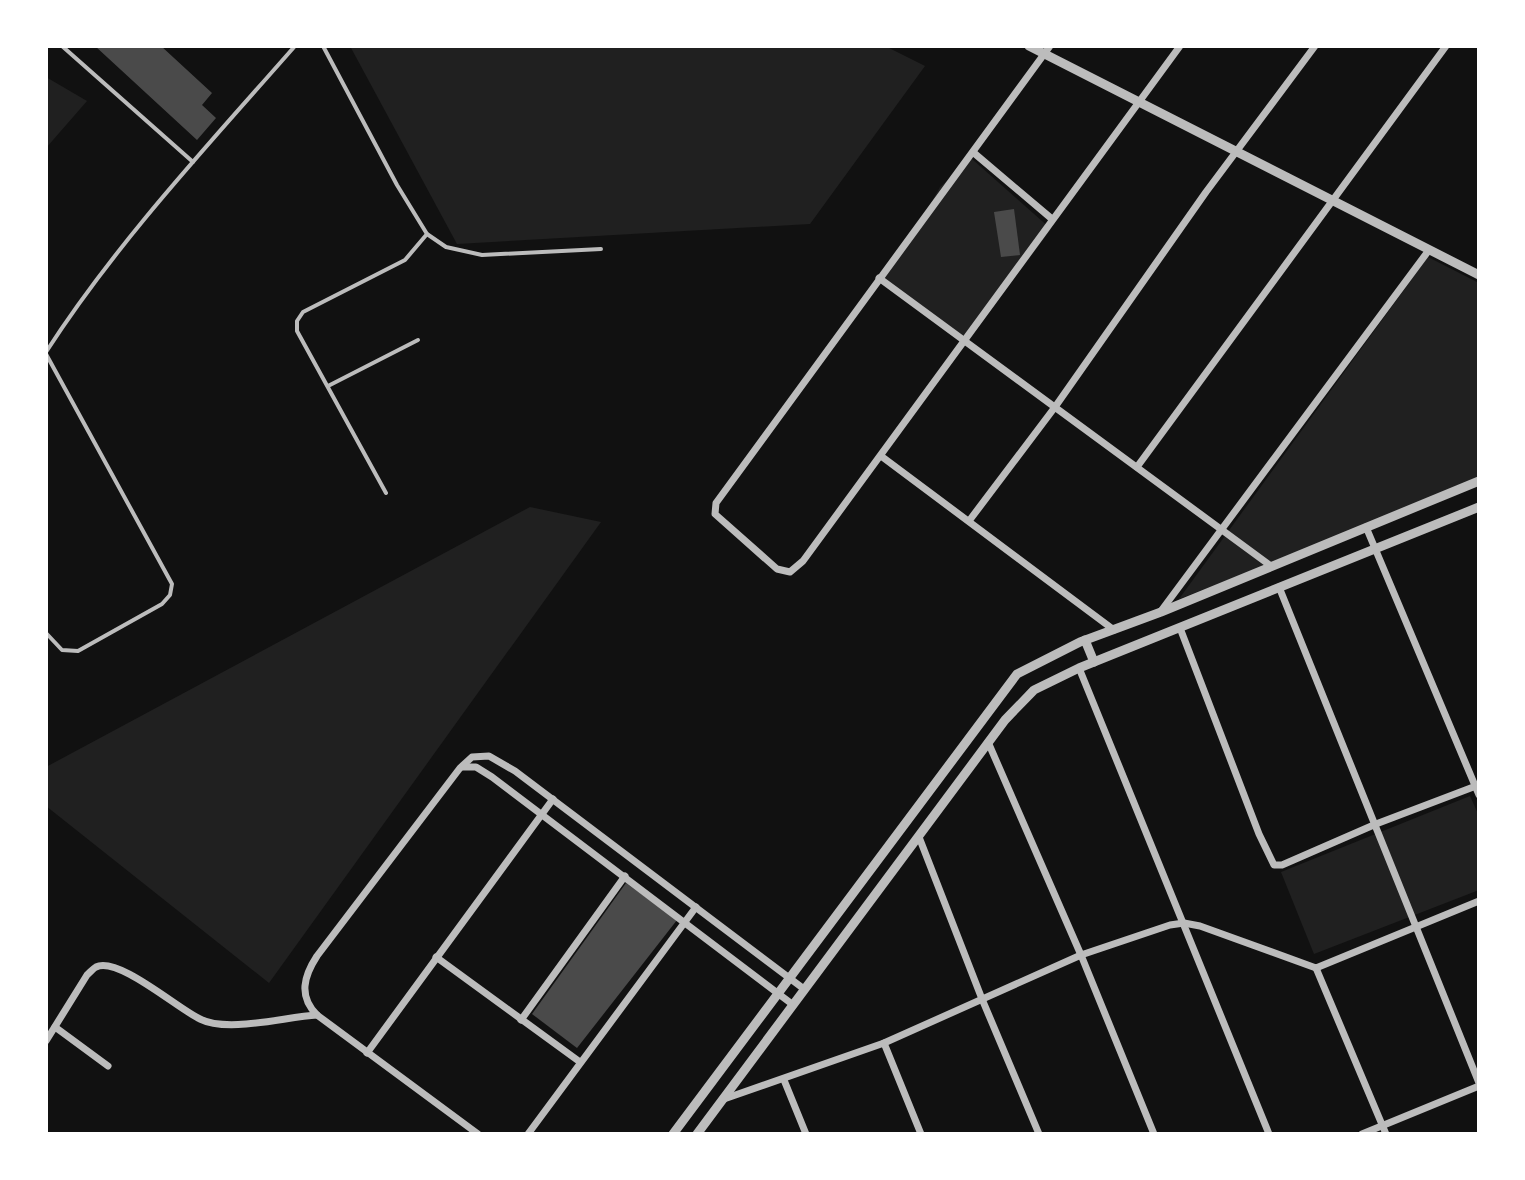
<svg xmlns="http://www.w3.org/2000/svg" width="1525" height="1180" font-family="Inter,sans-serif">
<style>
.green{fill:#202020}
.building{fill:#4a4a4a}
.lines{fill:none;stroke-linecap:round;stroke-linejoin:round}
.service{stroke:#bcbcbc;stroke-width:4}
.minor{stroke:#bcbcbc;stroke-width:7}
.tertiary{stroke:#bcbcbc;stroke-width:9}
</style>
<rect width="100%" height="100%" fill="#111"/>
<g class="green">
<polygon points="350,46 885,46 925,66 810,224 457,244"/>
<polygon points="46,77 87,101 46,148"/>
<polygon points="972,159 1051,229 967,342 879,280 916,230 940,187"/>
<polygon points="1428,257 1479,283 1479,483 1179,599"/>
<polygon points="530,507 601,522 269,983 46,806 46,767"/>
<polygon points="1470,796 1479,816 1479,890 1314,954 1281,872"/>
</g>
<g class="building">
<polygon points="95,46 161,46 212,93 202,105 216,118 197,140"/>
<polygon points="1014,209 1020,255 1001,257 994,212"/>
<polygon points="626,883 677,920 577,1048 532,1014"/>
</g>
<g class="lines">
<g class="service">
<polyline points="62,46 193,162"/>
<polyline points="323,46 397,185 427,234 446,247 482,255 601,249"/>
<path d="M46 352C117 242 209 144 295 46"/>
<polyline points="46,354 172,584 170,595 162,604 78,651 62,650 46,633"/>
<polyline points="328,386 418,340"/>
<polyline points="386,493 297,331 297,321 303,312 405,260 427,234"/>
</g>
<g class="minor">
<polyline points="1050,46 716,503 715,514 777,569 790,572 803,561 1180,46"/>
<polyline points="974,153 1052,219"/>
<polyline points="879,278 1271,566"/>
<polyline points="881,456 1114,630"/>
<polyline points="1137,467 1446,46"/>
<polyline points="969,521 1055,407 1206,192 1315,46"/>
<polyline points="1366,527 1479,795"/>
<polyline points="1279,587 1479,1083"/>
<polyline points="1161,611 1429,250"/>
<polyline points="1180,628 1259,834 1274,865 1282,865 1376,824 1476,786"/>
<polyline points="1079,668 1269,1134"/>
<polyline points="988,742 1081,955 1154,1134"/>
<polyline points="462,767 476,767 492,777 792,1004"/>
<polyline points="919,837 982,999 1039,1134"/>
<polyline points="436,957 580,1062"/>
<polyline points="1316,968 1386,1134"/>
<polyline points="521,1020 625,876"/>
<polyline points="55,1027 108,1066"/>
<path d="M46 1041 87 975C88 974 95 967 96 967 118 956 178 1009 200 1019 228 1033 284 1017 317 1015"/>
<polyline points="884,1043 921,1134"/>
<polyline points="367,1053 553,799"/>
<polyline points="784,1080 806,1134"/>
<polyline points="724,1099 884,1043 1081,955 1170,925 1184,923 1200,926 1316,968 1479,901"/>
<path d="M478 1134 317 1015C298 996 304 976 317 956L460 768 472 757 489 756 515 771 804 989"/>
<polyline points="528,1134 696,907"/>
<polyline points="1362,1134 1479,1086"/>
</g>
<g class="tertiary">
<polyline points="1029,46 1479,275"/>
<polyline points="1085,640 1094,662"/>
<polyline points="673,1134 1017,674 1080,642 1161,612 1479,481"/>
<polyline points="697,1134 1005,720 1034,690 1079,668 1479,507"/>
</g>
</g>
<rect width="1525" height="1180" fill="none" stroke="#ffffff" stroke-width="96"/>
</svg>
